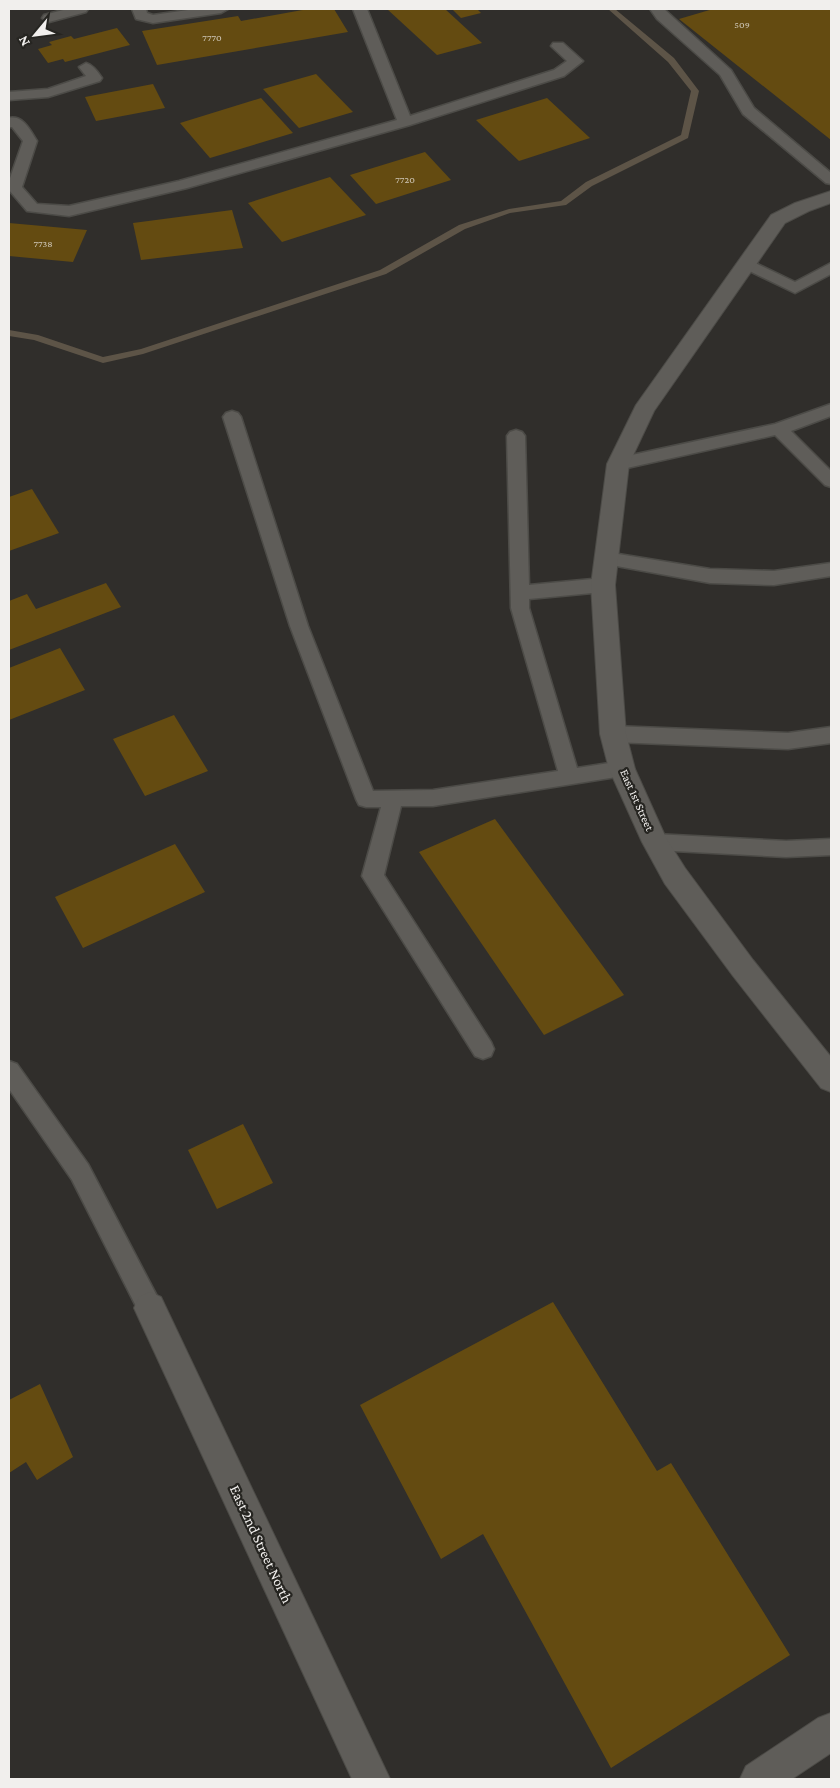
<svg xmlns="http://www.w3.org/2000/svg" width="840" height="1788" font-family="'Crimson Pro',serif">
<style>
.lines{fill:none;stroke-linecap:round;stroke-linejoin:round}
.stream{fill:#5d5447;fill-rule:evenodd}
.building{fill:#644b11}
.lane-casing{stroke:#4c4b47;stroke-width:3}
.street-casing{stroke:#4c4b47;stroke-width:2}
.lane{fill:#5f5d59;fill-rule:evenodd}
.street{fill:#5f5d59;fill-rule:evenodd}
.labels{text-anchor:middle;stroke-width:4.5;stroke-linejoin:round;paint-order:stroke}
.number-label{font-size:10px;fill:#cec6b6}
.street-label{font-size:12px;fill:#f1efed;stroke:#262521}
.near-street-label{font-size:15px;fill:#f1efed;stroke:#262521}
</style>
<rect width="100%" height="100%" fill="#302e2b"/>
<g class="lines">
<polygon class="stream" points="608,9 615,9 674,58 699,91 688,138 592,186 566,205 510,213 465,229 386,274 143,354 103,363 34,340 9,336 9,330 38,335 103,357 141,349 380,270 459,225 509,209 561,201 586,182 681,135 691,91 668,62"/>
</g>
<g class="building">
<polygon points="308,9 334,9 348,32 157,65 142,31 238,16 241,21"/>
<polygon points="387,9 445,9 482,43 437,55"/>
<polygon points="452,9 477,9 481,13 461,18"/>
<polygon points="713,9 831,9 831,140 679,19"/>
<polygon points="117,28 130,45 65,62 63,59 48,63 38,49 52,45 49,42 71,36 74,39"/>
<polygon points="316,74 353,112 299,128 263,89"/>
<polygon points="153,84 165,108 96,121 85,97"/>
<polygon points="261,98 293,133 210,158 180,123"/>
<polygon points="547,98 590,138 519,161 476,120"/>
<polygon points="425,152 451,180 376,204 350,175"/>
<polygon points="330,177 366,215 282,242 248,203"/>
<polygon points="232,210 243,248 141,260 133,223"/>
<polygon points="9,223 87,230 73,262 9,256"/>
<polygon points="32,489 59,533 9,551 9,497"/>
<polygon points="106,583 121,607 9,650 9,601 27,594 36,609"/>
<polygon points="60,648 85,690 9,720 9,668"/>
<polygon points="174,715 208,771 145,796 113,739"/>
<polygon points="495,819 624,995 544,1035 419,852"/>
<polygon points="175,844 205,892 83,948 55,897"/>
<polygon points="243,1124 273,1183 217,1209 188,1150"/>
<polygon points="553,1302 657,1471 671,1463 790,1655 611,1768 483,1534 441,1559 360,1405"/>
<polygon points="40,1384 73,1457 37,1480 26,1462 9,1473 9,1400"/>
</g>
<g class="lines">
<g class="lane-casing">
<g id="lane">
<polygon points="67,9 88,9 86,12 49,22 42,18 44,15"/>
<polygon points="132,9 146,9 147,13 153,15 195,9 228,9 221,13 153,23 136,19"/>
<path d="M353 9H367L410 116 554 70 567 61 551 46 553 43H563L583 61 564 76 410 125 187 188 69 216 27 211 9 190V181L23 141 12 127H9V118C23 115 30 130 37 141L22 187 37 204 69 206 179 181 397 120Z"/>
<polygon points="650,9 664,9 731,70 754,108 831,173 831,184 826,183 743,114 720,75 657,19"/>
<path d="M86 63C93 65 98 72 102 78L100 81 48 97 9 100V92L48 89 86 76 79 67Z"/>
<polygon points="747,259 795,282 831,263 831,274 795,293 741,267 739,264 741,261"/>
<polygon points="831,404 831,416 791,431 831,471 831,487 825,485 775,435 618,470 612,468 609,464 612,460 618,458 775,424"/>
<polygon points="232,411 238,413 241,417 308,626 373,791 433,790 558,771 511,608 507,436 510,432 516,430 522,432 525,436 529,585 603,578 610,580 612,585 610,590 603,592 529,599 529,608 577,768 622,761 629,763 632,769 629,775 433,806 401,806 384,875 491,1042 494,1049 491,1056 483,1059 475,1056 362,876 381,807 366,807 359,805 356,799 290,626 223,417 226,413"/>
<polygon points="606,552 710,569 774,571 831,563 831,576 774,585 710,583 600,563 597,558 600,553"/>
<polygon points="613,726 788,733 831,727 831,743 788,749 613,742 606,739 603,734 606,729"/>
<polygon points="655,834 786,841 831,839 831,855 786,857 655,850 648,848 645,842 648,836"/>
<polygon points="9,1061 17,1064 88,1164 159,1300 162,1308 159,1316 150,1320 141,1316 72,1180 9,1089"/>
</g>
</g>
<g class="street-casing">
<g id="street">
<polygon points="831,191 831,203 809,211 785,223 654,411 629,464 615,585 626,734 635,769 666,838 685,868 753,960 831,1057 831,1092 821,1088 733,976 665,884 642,842 609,769 600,734 591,585 607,464 636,405 771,215 795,203"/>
<polygon points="150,1292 161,1297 390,1779 352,1779 134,1308 139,1297"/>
<polygon points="831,1713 831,1753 792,1779 740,1779 746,1766 818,1718"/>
</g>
</g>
<use href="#lane" class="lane"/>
<use href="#street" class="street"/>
</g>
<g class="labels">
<g class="number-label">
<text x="742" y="28">509</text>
<text x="212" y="41">7770</text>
<text x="405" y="183">7720</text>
<text x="43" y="247">7738</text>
</g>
<g class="street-label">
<text transform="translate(637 800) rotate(66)" y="4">East 1st Street</text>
</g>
<g class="near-street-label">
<text transform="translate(261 1544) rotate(65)" y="5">East 2nd Street North</text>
</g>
</g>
<rect width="840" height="1788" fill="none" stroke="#f1efed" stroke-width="20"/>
<g transform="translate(35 35) rotate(241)" stroke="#262521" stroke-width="4" paint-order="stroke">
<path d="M0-4L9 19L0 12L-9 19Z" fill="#f1efed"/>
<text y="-8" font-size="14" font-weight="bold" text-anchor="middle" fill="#f1efed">N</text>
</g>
</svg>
